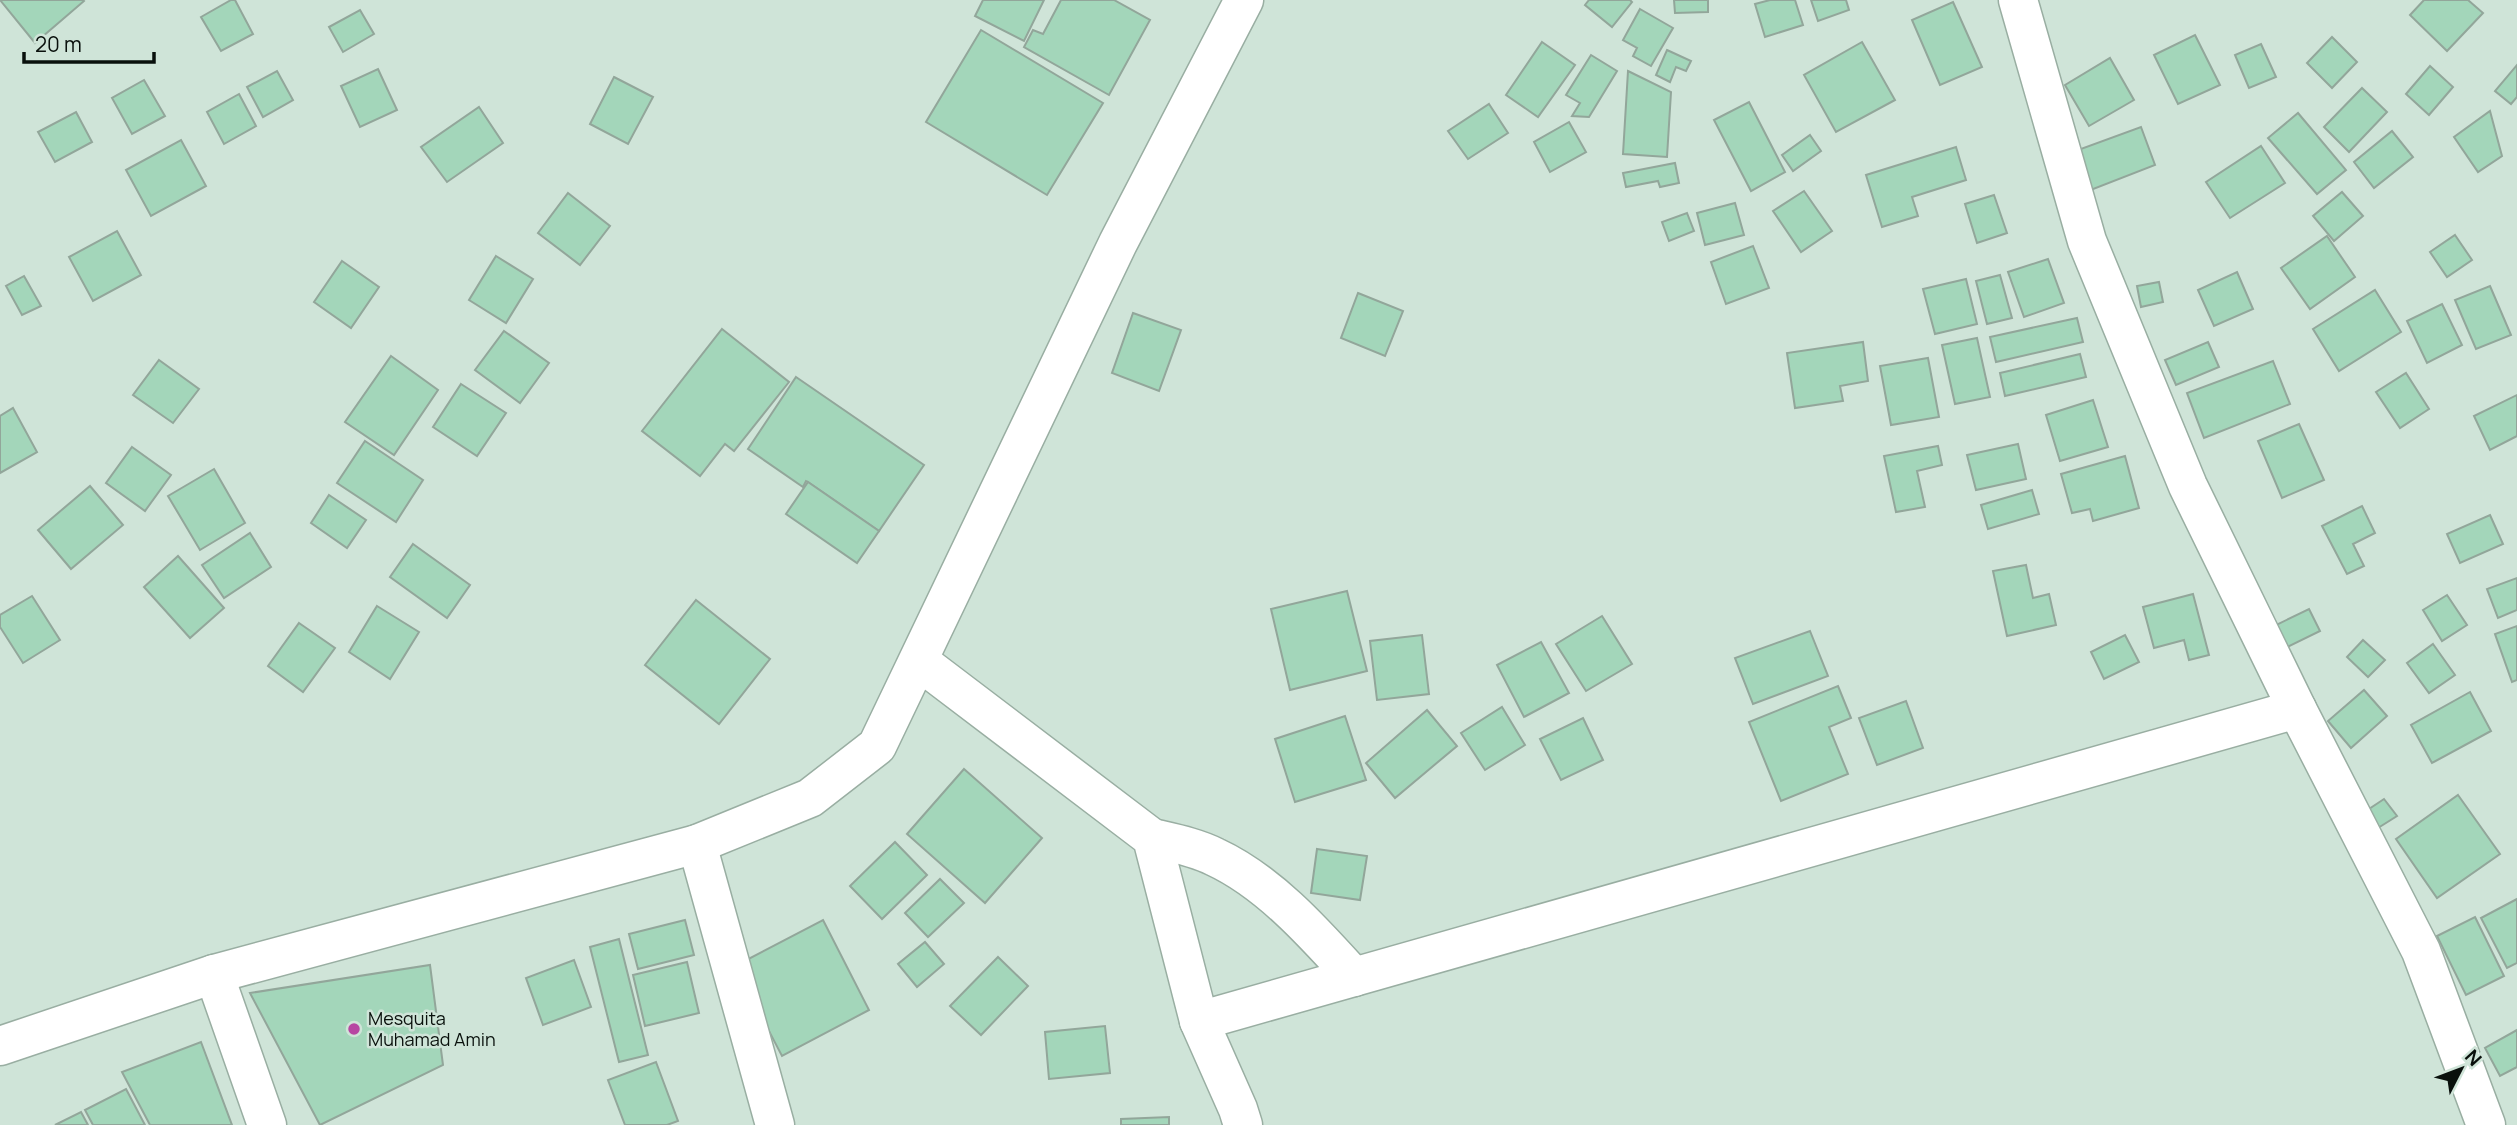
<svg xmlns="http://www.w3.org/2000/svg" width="2517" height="1125" font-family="Manrope,sans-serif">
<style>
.building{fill:#a3d6ba;stroke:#92a69a;stroke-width:2}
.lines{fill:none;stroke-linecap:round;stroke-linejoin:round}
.minor-casing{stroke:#99aea2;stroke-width:41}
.minor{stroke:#fff;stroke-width:38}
.poi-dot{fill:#b746a2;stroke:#cfe4d8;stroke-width:2.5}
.labels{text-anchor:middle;stroke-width:5;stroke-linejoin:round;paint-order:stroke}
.poi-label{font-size:18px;fill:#09100c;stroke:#cfe4d8;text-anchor:start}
</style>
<rect width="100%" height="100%" fill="#cfe4d8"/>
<g class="building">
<polygon points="0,0 83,0 84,1 35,43"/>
<polygon points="231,0 235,0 253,34 221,51 201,17"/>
<polygon points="983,0 1044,0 1024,41 975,16"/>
<polygon points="1061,0 1114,0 1150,20 1109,95 1024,47 1033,30 1043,34"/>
<polygon points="1589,0 1630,0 1632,2 1612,27 1585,5"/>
<polygon points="1674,0 1708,0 1708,12 1675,13"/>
<polygon points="1770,0 1795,0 1803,25 1765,37 1755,4"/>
<polygon points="1811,0 1846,0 1849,10 1818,21"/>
<polygon points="2424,0 2468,0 2483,13 2447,51 2410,15"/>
<polygon points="1953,2 1982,67 1940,85 1912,20"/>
<polygon points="1640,9 1673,28 1651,66 1633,56 1637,48 1623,40"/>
<polygon points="360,10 374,34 343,52 329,27"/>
<polygon points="981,30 1103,103 1047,195 926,122"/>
<polygon points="2195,35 2220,85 2178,104 2154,55"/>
<polygon points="2332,37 2357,62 2332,88 2307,63"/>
<polygon points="1542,42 1575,65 1538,117 1506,95"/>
<polygon points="1862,42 1895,100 1836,132 1804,75"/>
<polygon points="2261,44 2276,77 2249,88 2235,55"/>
<polygon points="1667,50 1691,61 1686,71 1676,67 1670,82 1656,75"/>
<polygon points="1591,55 1617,71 1589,117 1572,116 1580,103 1566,95"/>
<polygon points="2110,58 2134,100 2089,126 2065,85"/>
<polygon points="2517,65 2517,97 2511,104 2495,91"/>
<polygon points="2430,66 2453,87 2429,115 2406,94"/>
<polygon points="378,69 397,110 360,127 341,86"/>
<polygon points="277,71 293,100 263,117 247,87"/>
<polygon points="1628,71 1671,92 1667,157 1623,154"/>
<polygon points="614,77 653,97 628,144 590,124"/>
<polygon points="144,80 165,116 132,134 112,98"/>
<polygon points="2362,88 2387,112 2349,152 2324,127"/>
<polygon points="239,94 256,126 224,144 207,112"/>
<polygon points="1749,102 1785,172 1751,191 1714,120"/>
<polygon points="1489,104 1508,133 1468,159 1448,131"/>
<polygon points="479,107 503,143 447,182 421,147"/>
<polygon points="2490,111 2502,156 2478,172 2454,137"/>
<polygon points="76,112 92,142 55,162 38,132"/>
<polygon points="2298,113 2346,170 2317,194 2268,138"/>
<polygon points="1569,122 1586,152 1550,172 1534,142"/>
<polygon points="2141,127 2155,165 2083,193 2067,154"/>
<polygon points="2392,131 2413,157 2374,188 2354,162"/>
<polygon points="1810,135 1821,151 1793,171 1782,155"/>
<polygon points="181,140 206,186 151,216 126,170"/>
<polygon points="2261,146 2285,183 2230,218 2206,182"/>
<polygon points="1956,147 1966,180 1912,197 1918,216 1882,227 1866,175"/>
<polygon points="1675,163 1679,183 1660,187 1658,181 1626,187 1623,173"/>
<polygon points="1804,191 1832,231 1801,252 1773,211"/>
<polygon points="2342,192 2363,216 2334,241 2313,216"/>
<polygon points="568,193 610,226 580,265 538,233"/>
<polygon points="1994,195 2007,233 1977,243 1965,204"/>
<polygon points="1735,203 1744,235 1705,245 1697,213"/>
<polygon points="1687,213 1694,231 1669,241 1662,222"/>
<polygon points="117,231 141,275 93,301 69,257"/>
<polygon points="2455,235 2472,260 2447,277 2430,252"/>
<polygon points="2327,236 2355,277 2310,309 2281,268"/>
<polygon points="1753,246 1769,288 1726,304 1711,262"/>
<polygon points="496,256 533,279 506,323 469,300"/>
<polygon points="2048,259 2064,303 2024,317 2008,272"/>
<polygon points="342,261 379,287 351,328 314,302"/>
<polygon points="2237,272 2253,309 2214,326 2198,290"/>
<polygon points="2000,275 2012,318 1987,324 1976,281"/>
<polygon points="24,276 41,306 22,315 6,286"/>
<polygon points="1966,279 1977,324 1935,334 1923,289"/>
<polygon points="2159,282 2163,302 2141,307 2137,286"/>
<polygon points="2490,286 2511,335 2476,349 2455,300"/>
<polygon points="2375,290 2401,332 2339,371 2313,329"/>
<polygon points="1358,293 1403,311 1385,356 1341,338"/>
<polygon points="2442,304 2462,345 2427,363 2407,321"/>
<polygon points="1133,313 1181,330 1159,391 1112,373"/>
<polygon points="2077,318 2083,342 1996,362 1990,337"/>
<polygon points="722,329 789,382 734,451 725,444 700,476 642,431"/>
<polygon points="504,331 549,363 520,403 475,370"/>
<polygon points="1977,338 1990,397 1955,404 1942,345"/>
<polygon points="1863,342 1868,381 1840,386 1843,401 1795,408 1787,353"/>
<polygon points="2208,342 2219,367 2176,385 2165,360"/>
<polygon points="2080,354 2086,377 2005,396 2000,373"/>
<polygon points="391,356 438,390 394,455 345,422"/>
<polygon points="1928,358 1939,417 1891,425 1880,366"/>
<polygon points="159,360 199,389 173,423 133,395"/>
<polygon points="2273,361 2290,404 2204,438 2187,393"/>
<polygon points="2406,373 2429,409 2400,428 2376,392"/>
<polygon points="796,377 924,465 879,531 808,482 806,481 803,487 748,449"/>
<polygon points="461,384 506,413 477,456 433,427"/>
<polygon points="2517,395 2517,436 2490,450 2474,416"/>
<polygon points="2093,400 2108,447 2060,461 2046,415"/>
<polygon points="13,408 37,452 0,473 0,416"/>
<polygon points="2299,424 2324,480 2282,498 2258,441"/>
<polygon points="365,441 423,480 396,522 337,483"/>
<polygon points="2018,444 2026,479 1976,490 1967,455"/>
<polygon points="1938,446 1942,465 1917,471 1925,507 1896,512 1884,456"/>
<polygon points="132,447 171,475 145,511 106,483"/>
<polygon points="2125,456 2139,508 2093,521 2090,509 2072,513 2061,474"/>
<polygon points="214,469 245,523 200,550 168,496"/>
<polygon points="808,482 879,531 857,563 786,514"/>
<polygon points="90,486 123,525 71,569 38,530"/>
<polygon points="2032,490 2039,514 1988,529 1981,505"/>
<polygon points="329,495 366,520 347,548 311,523"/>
<polygon points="2362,506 2375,533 2353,544 2364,566 2347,574 2322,526"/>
<polygon points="2490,515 2503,544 2460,563 2447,534"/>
<polygon points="250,533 271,567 224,598 202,565"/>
<polygon points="413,544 470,585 447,618 390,577"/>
<polygon points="178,556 224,608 190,638 144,587"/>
<polygon points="2026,565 2033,598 2049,594 2056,625 2007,636 1993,571"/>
<polygon points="2517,578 2517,610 2498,618 2487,589"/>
<polygon points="1347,591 1367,671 1290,690 1271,609"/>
<polygon points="2193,594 2209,655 2189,660 2184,640 2154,648 2143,607"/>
<polygon points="2447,595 2467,625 2442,641 2423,610"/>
<polygon points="32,596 60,640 23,663 0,627 0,615"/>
<polygon points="696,600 770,659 719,724 645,665"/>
<polygon points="377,606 419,632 390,679 349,652"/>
<polygon points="2309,609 2320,631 2279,651 2268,629"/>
<polygon points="1602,616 1632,664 1586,691 1556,644"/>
<polygon points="299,623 335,648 303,692 268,666"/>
<polygon points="2517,626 2517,680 2512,682 2495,634"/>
<polygon points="1810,631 1828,676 1753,704 1735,658"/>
<polygon points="1422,635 1429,694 1377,700 1370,641"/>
<polygon points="2125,635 2139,662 2104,679 2091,652"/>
<polygon points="2363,640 2385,660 2368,677 2347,657"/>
<polygon points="1541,642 1569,693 1524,717 1497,665"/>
<polygon points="2433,644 2455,675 2429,693 2407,663"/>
<polygon points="1838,686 1851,718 1829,727 1848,774 1781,801 1749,722"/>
<polygon points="2364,690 2387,716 2351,748 2328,721"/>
<polygon points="2470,692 2491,731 2432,763 2411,725"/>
<polygon points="1906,701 1923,748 1877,765 1859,718"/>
<polygon points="1502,707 1525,745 1485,770 1461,733"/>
<polygon points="1427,710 1457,746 1395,798 1366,763"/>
<polygon points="1345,716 1366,780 1295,802 1275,739"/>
<polygon points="1583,718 1603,760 1561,780 1540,739"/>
<polygon points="964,769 1042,838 985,903 907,834"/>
<polygon points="2458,795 2500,854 2437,898 2396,839"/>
<polygon points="2384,799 2397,816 2378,828 2366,811"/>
<polygon points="895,842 927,875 882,919 850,886"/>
<polygon points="1317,849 1367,856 1360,900 1311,893"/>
<polygon points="940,879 964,903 928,937 905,913"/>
<polygon points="2517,899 2517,963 2507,968 2481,918"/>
<polygon points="2475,917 2504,976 2466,995 2437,936"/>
<polygon points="685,920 694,955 638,969 629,934"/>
<polygon points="823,920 869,1010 782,1056 735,966"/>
<polygon points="619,939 648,1055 619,1062 590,947"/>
<polygon points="925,942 944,964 917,987 898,964"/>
<polygon points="998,957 1028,986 981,1035 950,1006"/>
<polygon points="574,960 591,1007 543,1025 526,978"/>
<polygon points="687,962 699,1013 645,1026 633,975"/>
<polygon points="430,965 443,1065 320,1125 250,993"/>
<polygon points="1105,1026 1110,1073 1049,1079 1045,1032"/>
<polygon points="2517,1030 2517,1067 2500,1076 2485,1048"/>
<polygon points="201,1042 232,1125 150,1125 122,1072"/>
<polygon points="656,1062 678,1121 667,1125 625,1125 608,1080"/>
<polygon points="126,1089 145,1125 93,1125 85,1110"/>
<polygon points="81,1112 88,1125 55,1125"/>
<polygon points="1169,1117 1169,1125 1121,1125 1121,1119"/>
</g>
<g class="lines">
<g class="minor-casing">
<g id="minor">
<polyline points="2018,0 2087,241 2188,486 2297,709 2421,951 2486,1125"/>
<polyline points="919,661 1152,838 1199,1021 1238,1109 1243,1125"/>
<path d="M1152 838C1173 843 1195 847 1215 857 1269 882 1315 934 1354 977"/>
<polyline points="697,844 775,1125"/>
<polyline points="214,974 267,1125"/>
<polyline points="1199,1021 2297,709"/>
<polyline points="0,1046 214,974 697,844 810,798 877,746 1118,243 1244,0"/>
</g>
</g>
<use href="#minor" class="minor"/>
</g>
<circle class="poi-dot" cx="354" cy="1029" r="7"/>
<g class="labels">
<g class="poi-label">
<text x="368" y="1025">Mesquita<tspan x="368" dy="21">Muhamad Amin</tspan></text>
</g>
</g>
<g transform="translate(2461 1069) rotate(48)" stroke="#cfe4d8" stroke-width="5" paint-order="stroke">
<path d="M0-5L12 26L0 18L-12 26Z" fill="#09100c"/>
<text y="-10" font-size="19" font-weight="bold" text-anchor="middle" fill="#09100c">N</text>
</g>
<path d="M24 52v10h130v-10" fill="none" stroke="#09100c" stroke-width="3.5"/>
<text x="35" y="52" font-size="21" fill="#09100c" stroke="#cfe4d8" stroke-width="5" paint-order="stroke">20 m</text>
</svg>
